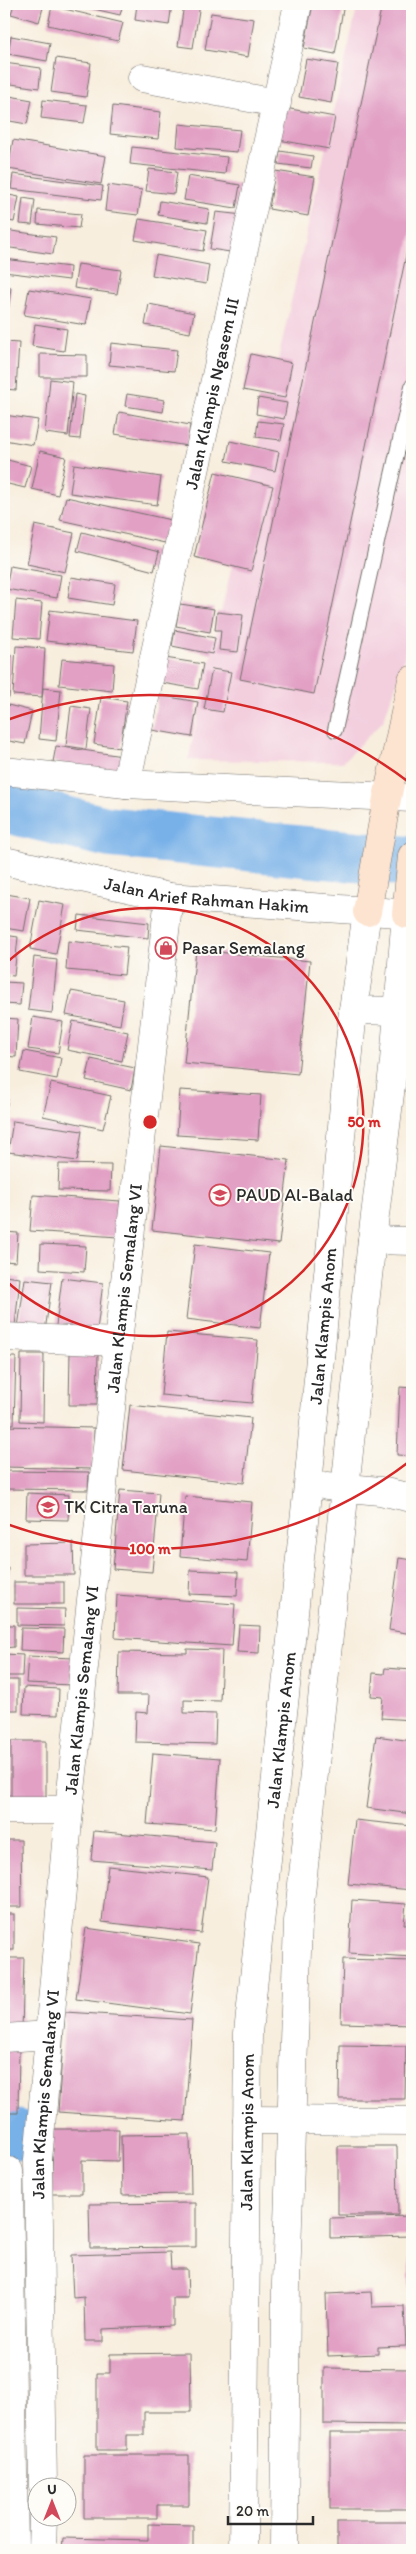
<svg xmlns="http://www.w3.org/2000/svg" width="416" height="2554" font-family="Itim,sans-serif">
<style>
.built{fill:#f3cfde}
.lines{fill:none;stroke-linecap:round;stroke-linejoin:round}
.river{stroke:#78b1e8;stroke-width:51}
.building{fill:#e2a0c5}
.service-casing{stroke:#736f6a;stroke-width:16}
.minor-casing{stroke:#736f6a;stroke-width:29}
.tertiary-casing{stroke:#736f6a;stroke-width:29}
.secondary-casing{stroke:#736f6a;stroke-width:29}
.service{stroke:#fff;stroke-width:14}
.minor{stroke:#fff;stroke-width:28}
.tertiary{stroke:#fff;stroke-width:28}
.secondary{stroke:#fde4d0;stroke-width:28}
.ring{fill:none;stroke:#d62828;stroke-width:2.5}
.labels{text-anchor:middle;stroke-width:4;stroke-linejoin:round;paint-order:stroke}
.street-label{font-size:18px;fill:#2b2b2b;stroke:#fdfcf7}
.poi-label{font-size:18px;fill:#2b2b2b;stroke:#fdfcf7;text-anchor:start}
.centre{fill:#d62828;stroke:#fdfcf7;stroke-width:2.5}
.ring-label{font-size:15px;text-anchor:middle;font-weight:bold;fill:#d62828;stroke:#fdfcf7;stroke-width:4;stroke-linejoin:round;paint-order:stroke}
</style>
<rect width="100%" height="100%" fill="#fdfcf7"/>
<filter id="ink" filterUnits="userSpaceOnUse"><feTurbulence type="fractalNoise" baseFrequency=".02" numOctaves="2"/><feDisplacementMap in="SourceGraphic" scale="10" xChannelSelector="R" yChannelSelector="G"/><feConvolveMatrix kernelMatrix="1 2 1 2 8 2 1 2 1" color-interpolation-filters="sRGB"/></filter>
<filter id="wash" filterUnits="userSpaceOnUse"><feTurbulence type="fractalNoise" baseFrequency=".0096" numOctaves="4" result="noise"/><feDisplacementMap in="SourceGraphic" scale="20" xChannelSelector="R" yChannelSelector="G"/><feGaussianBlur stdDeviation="1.12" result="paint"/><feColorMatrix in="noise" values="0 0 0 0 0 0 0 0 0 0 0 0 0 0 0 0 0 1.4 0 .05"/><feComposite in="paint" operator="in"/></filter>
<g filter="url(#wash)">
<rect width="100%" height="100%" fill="#f8eede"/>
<polygon class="built" points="358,4 412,4 412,617 402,669 383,721 343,762 188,760"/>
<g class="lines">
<g class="river">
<polyline points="4,807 108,832 412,862"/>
<polyline points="4,2135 18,2135"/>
</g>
</g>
<g id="blocks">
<g class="building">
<polygon points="14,4 44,4 39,22 11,14"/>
<polygon points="72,4 123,4 120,15"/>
<polygon points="137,4 172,4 169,25 135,20"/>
<polygon points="184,4 200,4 193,48 178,46"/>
<polygon points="313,4 344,4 335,54 304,48"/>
<polygon points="382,4 412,4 412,227 314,694 240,679"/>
<polygon points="52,6 123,23 118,41 48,25"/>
<polygon points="211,13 254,19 248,57 205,50"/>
<polygon points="4,34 7,35 5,49 4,48"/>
<polygon points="11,36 50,43 47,61 8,54"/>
<polygon points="56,58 91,63 86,97 51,92"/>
<polygon points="306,59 338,64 331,103 299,97"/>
<polygon points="4,63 41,68 39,88 4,83"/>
<polygon points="4,95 32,100 27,124 4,120"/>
<polygon points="43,100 87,105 84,123 41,118"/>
<polygon points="113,106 161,112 158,139 110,134"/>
<polygon points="285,108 335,117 329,149 279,140"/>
<polygon points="179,124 240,130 237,152 177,147"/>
<polygon points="13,140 106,156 101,184 8,169"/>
<polygon points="132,147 227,157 225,174 130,164"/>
<polygon points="280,151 313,156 311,168 278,164"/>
<polygon points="149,169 177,172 174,194 146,191"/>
<polygon points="275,171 315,177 308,216 269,209"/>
<polygon points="13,174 103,186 101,200 11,189"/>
<polygon points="188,176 240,185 236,208 184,200"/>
<polygon points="108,185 142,190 138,215 105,211"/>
<polygon points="4,194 19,197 14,222 4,220"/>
<polygon points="23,198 35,200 32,225 20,224"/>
<polygon points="160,201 209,209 207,223 158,215"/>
<polygon points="38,210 81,214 79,228 37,224"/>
<polygon points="216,212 243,215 237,253 210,249"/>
<polygon points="139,219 207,230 203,251 135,240"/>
<polygon points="4,230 56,237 53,254 4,247"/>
<polygon points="156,255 209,265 206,284 152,275"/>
<polygon points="4,259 70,267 69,280 4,272"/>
<polygon points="78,264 121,270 117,294 74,288"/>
<polygon points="4,286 11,287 8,312 4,312"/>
<polygon points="29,289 91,299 86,325 24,315"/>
<polygon points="149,304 194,313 190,333 145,325"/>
<polygon points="35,324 67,329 64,351 32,346"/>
<polygon points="4,342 19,343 16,390 4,389"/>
<polygon points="111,343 177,350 174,371 109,365"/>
<polygon points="40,354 87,355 87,377 40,377"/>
<polygon points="251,354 292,363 285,398 243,390"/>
<polygon points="50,379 73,382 68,436 45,433"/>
<polygon points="75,394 85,396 80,439 70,438"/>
<polygon points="127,394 165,400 163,412 125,406"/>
<polygon points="258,398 287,403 284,419 256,414"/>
<polygon points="119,412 190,425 187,446 115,434"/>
<polygon points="4,415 38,420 33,445 4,440"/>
<polygon points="258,421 284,424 281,440 256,437"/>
<polygon points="230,441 279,452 275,471 226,461"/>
<polygon points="40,451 66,457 58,495 32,489"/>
<polygon points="4,459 31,466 25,488 4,483"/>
<polygon points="74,464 161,477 157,505 70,493"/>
<polygon points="215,472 273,486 251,571 194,557"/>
<polygon points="66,497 171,520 165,543 60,520"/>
<polygon points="35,525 74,533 65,572 27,564"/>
<polygon points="82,532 159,552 154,571 77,551"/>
<polygon points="10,566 61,575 57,598 6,589"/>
<polygon points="71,577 115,584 112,605 68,598"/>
<polygon points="16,600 42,603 39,639 13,637"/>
<polygon points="180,604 214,609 210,632 176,626"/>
<polygon points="50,610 137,621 133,651 46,641"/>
<polygon points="217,612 243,615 238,652 219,650 221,630 215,630"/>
<polygon points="175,630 215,638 212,654 172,646"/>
<polygon points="16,646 45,648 42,697 13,695"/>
<polygon points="4,655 11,655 9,698 4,697"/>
<polygon points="165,658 203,664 198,689 162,683"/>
<polygon points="62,659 114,664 112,691 59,685"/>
<polygon points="212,669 231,672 223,712 204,709"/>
<polygon points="43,688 61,690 56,741 39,739"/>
<polygon points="158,695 198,702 192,737 152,730"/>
<polygon points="101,697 127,701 120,748 94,744"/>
<polygon points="4,704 32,711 25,744 4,740"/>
<polygon points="71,706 91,709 86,749 66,746"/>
<polygon points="56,746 122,756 120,773 53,762"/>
<polygon points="6,894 30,898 24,931 4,928"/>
<polygon points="39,900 65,905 56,954 30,949"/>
<polygon points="79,915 149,923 148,938 77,930"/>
<polygon points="4,935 18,937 14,976 4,975"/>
<polygon points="68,941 127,947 124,975 66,970"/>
<polygon points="196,950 310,961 298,1074 184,1063"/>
<polygon points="34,957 57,960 52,1013 28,1010"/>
<polygon points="4,982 22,983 20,1005 4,1004"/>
<polygon points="71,991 124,1000 120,1025 66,1015"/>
<polygon points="33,1017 63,1022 58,1053 28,1049"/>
<polygon points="4,1018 18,1019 16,1057 4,1056"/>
<polygon points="73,1021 128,1032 122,1061 67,1050"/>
<polygon points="24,1051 61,1058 57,1079 20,1072"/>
<polygon points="91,1059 135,1068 131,1090 86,1080"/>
<polygon points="51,1083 111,1096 103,1129 43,1116"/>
<polygon points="180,1090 261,1095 258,1140 177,1135"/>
<polygon points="4,1098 8,1099 5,1114 4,1114"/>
<polygon points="13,1121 82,1131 77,1161 8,1152"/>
<polygon points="161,1146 289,1160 279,1244 152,1230"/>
<polygon points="59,1164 111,1165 110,1191 58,1190"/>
<polygon points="33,1195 120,1201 118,1237 30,1231"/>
<polygon points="4,1232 18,1233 16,1262 4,1261"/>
<polygon points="41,1244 86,1246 84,1272 40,1269"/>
<polygon points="195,1244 269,1253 260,1328 186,1319"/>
<polygon points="4,1276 20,1278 15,1326 4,1325"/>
<polygon points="62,1278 103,1283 96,1338 55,1333"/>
<polygon points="25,1279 52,1282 45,1331 18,1327"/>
<polygon points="167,1332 258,1340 252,1403 161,1395"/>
<polygon points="70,1352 98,1352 97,1405 69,1405"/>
<polygon points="21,1354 44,1354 43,1422 20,1421"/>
<polygon points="4,1357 16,1357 14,1424 4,1424"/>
<polygon points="400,1387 412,1388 412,1456 397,1455"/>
<polygon points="130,1405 251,1418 244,1483 123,1470"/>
<polygon points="4,1426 94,1428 93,1469 4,1467"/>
<polygon points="4,1471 89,1472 88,1490 4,1489"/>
<polygon points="120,1490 159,1493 152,1572 113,1569"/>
<polygon points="27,1493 69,1495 68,1520 26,1519"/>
<polygon points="185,1496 252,1502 247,1562 180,1556"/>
<polygon points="73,1543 74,1575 24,1575 24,1544"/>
<polygon points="399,1558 412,1560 412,1634 389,1630"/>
<polygon points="4,1568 8,1568 7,1588 4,1588"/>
<polygon points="190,1570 238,1572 237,1596 189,1594"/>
<rect x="14" y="1582" width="50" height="22"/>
<polygon points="117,1595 235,1604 232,1646 115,1638"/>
<polygon points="17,1608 65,1609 64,1626 17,1625"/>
<polygon points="4,1625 14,1625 14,1647 4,1648"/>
<polygon points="239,1625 260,1626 259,1653 237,1652"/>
<polygon points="21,1628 64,1629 63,1652 20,1650"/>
<polygon points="187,1649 222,1650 220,1701 184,1700 184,1713 216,1714 215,1744 135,1742 136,1712 148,1713 149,1695 118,1695 119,1652 187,1653"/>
<polygon points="4,1654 23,1655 22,1676 4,1676"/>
<polygon points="28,1656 73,1658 72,1685 26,1683"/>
<polygon points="385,1668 412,1670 412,1720 381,1718 383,1697 371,1696 373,1673 384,1674"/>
<rect x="4" y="1680" width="14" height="30"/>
<polygon points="24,1687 59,1689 58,1715 23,1714"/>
<polygon points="376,1736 412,1741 412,1814 366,1808"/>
<rect x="11" y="1741" width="35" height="58"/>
<polygon points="153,1753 220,1758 215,1829 147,1824"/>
<polygon points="355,1820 412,1826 412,1890 348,1884"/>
<polygon points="94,1831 215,1842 212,1870 91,1860"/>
<polygon points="4,1840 21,1840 22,1907 4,1907"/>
<polygon points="108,1866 208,1877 201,1933 102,1922"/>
<polygon points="352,1900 406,1904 404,1924 412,1924 412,1957 349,1953"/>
<rect x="4" y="1914" width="10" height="36"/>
<polygon points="86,1928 199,1944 190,2014 76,1999"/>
<polygon points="4,1958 24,1958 22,2031 4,2030"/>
<polygon points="343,1959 412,1961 412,2025 341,2023"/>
<polygon points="65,2012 192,2020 185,2121 58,2112"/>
<polygon points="340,2045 406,2046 405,2099 339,2099"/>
<polygon points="4,2050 19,2050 18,2113 4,2113"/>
<polygon points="53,2129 119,2129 118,2161 82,2160 82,2194 52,2194"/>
<polygon points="190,2134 191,2194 122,2195 121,2135"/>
<polygon points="338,2146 397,2146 398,2215 338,2215"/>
<polygon points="196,2203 196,2247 90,2248 89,2204"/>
<polygon points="412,2216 412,2236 330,2238 330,2218"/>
<polygon points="170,2252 171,2269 187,2269 188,2298 173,2298 173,2326 103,2329 103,2341 85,2341 84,2297 73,2298 71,2255"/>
<rect x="409" y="2257" width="3" height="34"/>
<polygon points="371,2292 372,2307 404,2306 406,2346 378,2347 378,2354 328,2356 326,2294"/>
<polygon points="190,2353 191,2412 144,2412 144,2435 127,2435 127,2450 97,2450 97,2373 110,2373 110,2354"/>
<polygon points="324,2368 412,2369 412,2425 324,2424"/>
<rect x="330" y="2433" width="82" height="76"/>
<polygon points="84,2455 189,2455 189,2505 157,2505 157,2518 84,2518"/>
<rect x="337" y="2522" width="75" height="28"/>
<polygon points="148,2524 193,2525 193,2550 62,2550 63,2538 148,2540"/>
</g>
</g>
</g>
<g filter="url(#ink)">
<use href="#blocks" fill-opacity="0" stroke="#736f6a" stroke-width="1"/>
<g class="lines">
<g class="service-casing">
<polyline id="service" points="335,730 412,386"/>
</g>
<g class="minor-casing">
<g id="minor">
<polyline points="142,78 277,103"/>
<path id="s1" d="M126 784 298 4"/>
<polyline points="353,1010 399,1011"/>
<polyline points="372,1240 412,1241"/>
<polyline points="4,1337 118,1342"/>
<polyline points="327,1486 380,1491 412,1498"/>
<polyline points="4,1810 69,1810"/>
<polyline points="4,2038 49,2035"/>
<polyline points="247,2120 412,2121"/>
<polyline points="4,2171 9,2171 14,2550"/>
<path id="s2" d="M43 2486 38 2160 69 1810 118 1342 169 897"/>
<polyline points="42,2550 43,2516"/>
<path id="s3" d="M243 2550 248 2033 308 1485 353 1010 367 912"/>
<polyline points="284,2550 286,2283 298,1921 372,1240 394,1061 406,914"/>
</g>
</g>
<g class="tertiary-casing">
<g id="tertiary">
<polyline points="4,771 126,784 412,798"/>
<path id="s4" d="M4 861 169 897 412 914"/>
</g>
</g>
<g class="secondary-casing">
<g id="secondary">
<polyline points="367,912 387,798 412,680"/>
<polyline points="406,914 412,856"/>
</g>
</g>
<use href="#service" class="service"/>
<use href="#minor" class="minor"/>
<use href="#tertiary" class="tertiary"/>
<use href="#secondary" class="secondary"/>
</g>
</g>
<g class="ring">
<path d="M4 965A214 214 0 1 1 4 1279"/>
<path d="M410 1461A427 427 0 0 1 4 1523M4 721A427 427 0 0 1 410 783"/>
</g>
<defs>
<g id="shop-ring" transform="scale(1.125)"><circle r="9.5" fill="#fdfcf7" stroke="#d1495b" stroke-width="1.5"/><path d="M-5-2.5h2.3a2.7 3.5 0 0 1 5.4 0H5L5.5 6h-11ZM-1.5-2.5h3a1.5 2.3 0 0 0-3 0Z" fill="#d1495b"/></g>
<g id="school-ring" transform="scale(1.125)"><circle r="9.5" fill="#fdfcf7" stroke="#d1495b" stroke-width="1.5"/><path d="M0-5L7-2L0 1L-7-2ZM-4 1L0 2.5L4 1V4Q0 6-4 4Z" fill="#d1495b"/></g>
</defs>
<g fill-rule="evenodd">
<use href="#shop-ring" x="166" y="948"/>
<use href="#school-ring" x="220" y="1195"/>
<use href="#school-ring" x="48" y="1507"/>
</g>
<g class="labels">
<g class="street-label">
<text dy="6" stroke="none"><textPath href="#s1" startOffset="400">Jalan Klampis Ngasem III</textPath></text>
<text dy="6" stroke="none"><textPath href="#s4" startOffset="206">Jalan Arief Rahman Hakim</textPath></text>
<text dy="6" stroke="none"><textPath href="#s2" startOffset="1202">Jalan Klampis Semalang VI</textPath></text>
<text dy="6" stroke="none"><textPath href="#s3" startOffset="1228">Jalan Klampis Anom</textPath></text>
<text dy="6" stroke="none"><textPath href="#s2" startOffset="798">Jalan Klampis Semalang VI</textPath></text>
<text dy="6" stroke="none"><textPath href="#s3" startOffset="822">Jalan Klampis Anom</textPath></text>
<text dy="6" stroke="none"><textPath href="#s2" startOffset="392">Jalan Klampis Semalang VI</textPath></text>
<text dy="6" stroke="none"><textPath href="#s3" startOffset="418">Jalan Klampis Anom</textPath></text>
</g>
<g class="poi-label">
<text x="182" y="954">Pasar Semalang</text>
<text x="236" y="1201">PAUD Al-Balad</text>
<text x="64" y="1513">TK Citra Taruna</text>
</g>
</g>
<circle cx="150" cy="1122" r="8" class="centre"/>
<g class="ring-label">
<text x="364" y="1127">50 m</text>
<text x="150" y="1554">100 m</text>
</g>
<rect width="416" height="2554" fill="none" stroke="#fdfcf7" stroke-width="20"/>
<g transform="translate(52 2502)"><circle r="24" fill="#fdfcf7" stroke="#a9a8a5"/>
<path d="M0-4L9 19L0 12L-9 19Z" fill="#d1495b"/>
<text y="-8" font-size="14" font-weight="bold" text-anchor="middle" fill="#2b2b2b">U</text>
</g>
<path d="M228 2516v8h85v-8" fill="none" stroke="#2b2b2b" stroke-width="2.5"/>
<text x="236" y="2516" font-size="15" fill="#2b2b2b" stroke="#fdfcf7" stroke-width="4" paint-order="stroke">20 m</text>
</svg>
